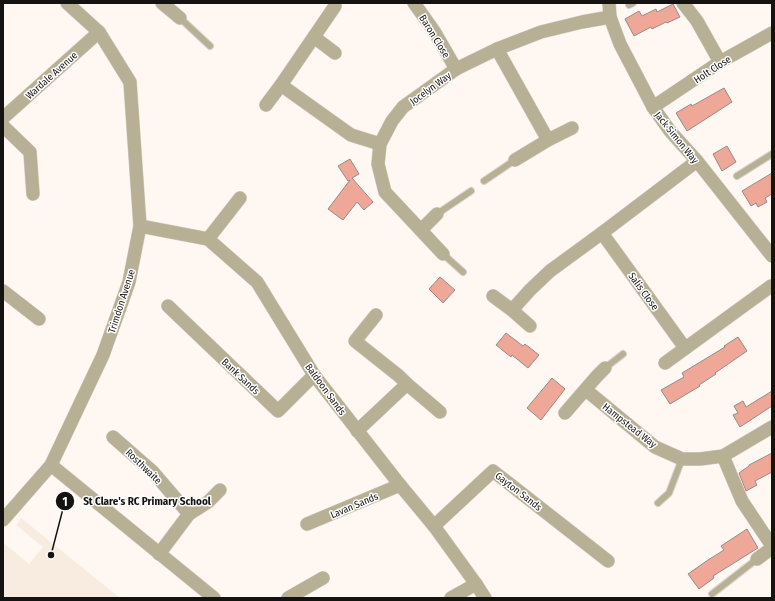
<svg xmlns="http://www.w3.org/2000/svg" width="775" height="601" font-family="'Fira Sans Condensed',sans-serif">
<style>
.built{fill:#f8ece1}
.building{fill:#efa798;stroke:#958c8b}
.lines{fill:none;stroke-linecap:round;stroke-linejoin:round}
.service-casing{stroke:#dad3ce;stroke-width:8}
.minor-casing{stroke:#dad3ce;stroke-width:14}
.service{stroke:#b8b094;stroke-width:6}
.minor{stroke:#b8b094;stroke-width:13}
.labels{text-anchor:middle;stroke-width:3;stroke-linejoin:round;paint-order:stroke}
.street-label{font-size:10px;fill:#151311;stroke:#fff}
.leader{fill:none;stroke:#151311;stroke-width:1.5}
.callout-dot{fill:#151311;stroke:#fff;stroke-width:1.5}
.mark-label{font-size:12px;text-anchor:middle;font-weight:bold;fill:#fff}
.callout-label{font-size:11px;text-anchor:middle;font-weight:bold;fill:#151311;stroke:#fff;stroke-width:3;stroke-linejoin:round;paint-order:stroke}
</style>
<rect width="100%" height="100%" fill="#fff8f2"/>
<polygon class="built" points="21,518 120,598 3,598 3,546 5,544 29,564 43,547 16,525"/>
<g class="building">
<polygon points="673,4 680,17 667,23 666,22 652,29 651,27 634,36 625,19 639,11 642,16 656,9 657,12"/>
<polygon points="724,88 732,102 687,131 676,113 691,104 692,106"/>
<polygon points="727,146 736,162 722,171 713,154"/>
<polygon points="350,159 359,174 352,178 373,202 364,210 357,202 343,220 328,209 350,180 348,181 338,166"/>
<polygon points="772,173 772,194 765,198 767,202 758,207 756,203 751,206 742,191"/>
<polygon points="440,277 455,290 443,303 429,289"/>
<polygon points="506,333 523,346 525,344 539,355 528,368 512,355 511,357 496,345"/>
<polygon points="738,337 747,351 715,373 716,374 699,385 700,386 670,404 661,390 684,377 682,373 725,347 724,346"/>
<polygon points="552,378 565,389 541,420 527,408"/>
<polygon points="772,391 772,406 740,427 733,415 738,413 734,406 743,401 746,407"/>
<polygon points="772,453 772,472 755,481 757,485 746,491 739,473 749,466 749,465"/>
<polygon points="747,529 758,548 713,576 714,578 699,589 688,574 708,560 724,550 721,546"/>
</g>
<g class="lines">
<g class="service-casing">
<g id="service">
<polyline points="629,5 633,3"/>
<polyline points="180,18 210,46"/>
<polyline points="737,176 772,154"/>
<polyline points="484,181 515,160"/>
<polyline points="437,214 471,191"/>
<polyline points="443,254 463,272"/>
<polyline points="605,368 623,354"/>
<polyline points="658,503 669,493 682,459"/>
<polyline points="712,594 757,559"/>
</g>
</g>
<g class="minor-casing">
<g id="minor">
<polyline points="162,3 180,18"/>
<polyline points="414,3 434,31 456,69"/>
<polyline points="609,3 610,17 620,44 653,107 670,131 697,161 772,256"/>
<polyline points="683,3 697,21 720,62"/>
<polyline points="314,37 335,53"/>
<polyline points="497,49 548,140"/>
<polyline points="281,85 351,135 380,144"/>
<polyline points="266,105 281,85 335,6"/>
<polyline points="653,107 720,62 772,33"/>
<polyline points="3,118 99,32"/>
<polyline points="3,126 30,152 33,194"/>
<polyline points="515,160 548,140 572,128"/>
<polyline points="140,226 208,239 257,282 314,375 400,485 434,526 476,584 485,598"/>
<polyline points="421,230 437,214"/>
<polyline points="602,233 685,348"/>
<polyline points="208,239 240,198"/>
<polyline points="443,254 385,192 378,164 380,144 392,121 403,107 456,69 497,49 541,32 582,22 610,17"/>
<polyline points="3,291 39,319"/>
<polyline points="493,296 512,310 530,326"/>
<polyline points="168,306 278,411 314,375"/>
<polyline points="512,310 530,290 550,271 602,233 697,161"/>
<polyline points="665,363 771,286"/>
<polyline points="407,384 440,412"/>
<polyline points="586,390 655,447 682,459 700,459 723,456 772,427"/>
<polyline points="565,413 597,376 605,368"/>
<polyline points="357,431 407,384 399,376 355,341 376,315"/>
<polyline points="113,437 153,472 189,514 159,554"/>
<polyline points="723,456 742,501 772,546"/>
<polyline points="51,465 214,598"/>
<polyline points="189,514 208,502 220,490"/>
<polyline points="3,520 51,465 103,355 129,282 140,226 130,82 99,32 67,3"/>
<polyline points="307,524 400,485"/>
<polyline points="434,526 493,471 608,561"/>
<polyline points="757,559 772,548"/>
<polyline points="288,598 323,578"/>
<polyline points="451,598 476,584"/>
</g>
</g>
<use href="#service" class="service"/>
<use href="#minor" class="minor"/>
</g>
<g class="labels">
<g class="street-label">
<text transform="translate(435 36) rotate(58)" y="4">Baron Close</text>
<text transform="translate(712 69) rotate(-33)" y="4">Holt Close</text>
<text transform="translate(51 75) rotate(-42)" y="4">Wardale Avenue</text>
<text transform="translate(430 88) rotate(-36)" y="4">Jocelyn Way</text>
<text transform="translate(677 137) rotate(51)" y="4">Jack Simon Way</text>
<text transform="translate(644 291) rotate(54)" y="4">Salis Close</text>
<text transform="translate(121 301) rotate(-72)" y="4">Trimdon Avenue</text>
<text transform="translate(241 376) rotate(43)" y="4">Bank Sands</text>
<text transform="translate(326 389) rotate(54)" y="4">Baldoon Sands</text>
<text transform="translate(630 425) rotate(38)" y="4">Hampstead Way</text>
<text transform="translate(144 466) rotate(44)" y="4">Rosthwaite</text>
<text transform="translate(519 491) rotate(38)" y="4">Gayton Sands</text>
<text transform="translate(354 505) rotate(-23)" y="4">Lavan Sands</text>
</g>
</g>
<path class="leader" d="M51 555L65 501"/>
<g class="callout-dot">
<circle cx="51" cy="555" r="4"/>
<circle cx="65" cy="501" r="10"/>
</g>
<g class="mark-label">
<text x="65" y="506">1</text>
</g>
<g class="callout-label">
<text x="147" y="505">St Clare's RC Primary School</text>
</g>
<rect width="775" height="601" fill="none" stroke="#151311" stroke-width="8"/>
</svg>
